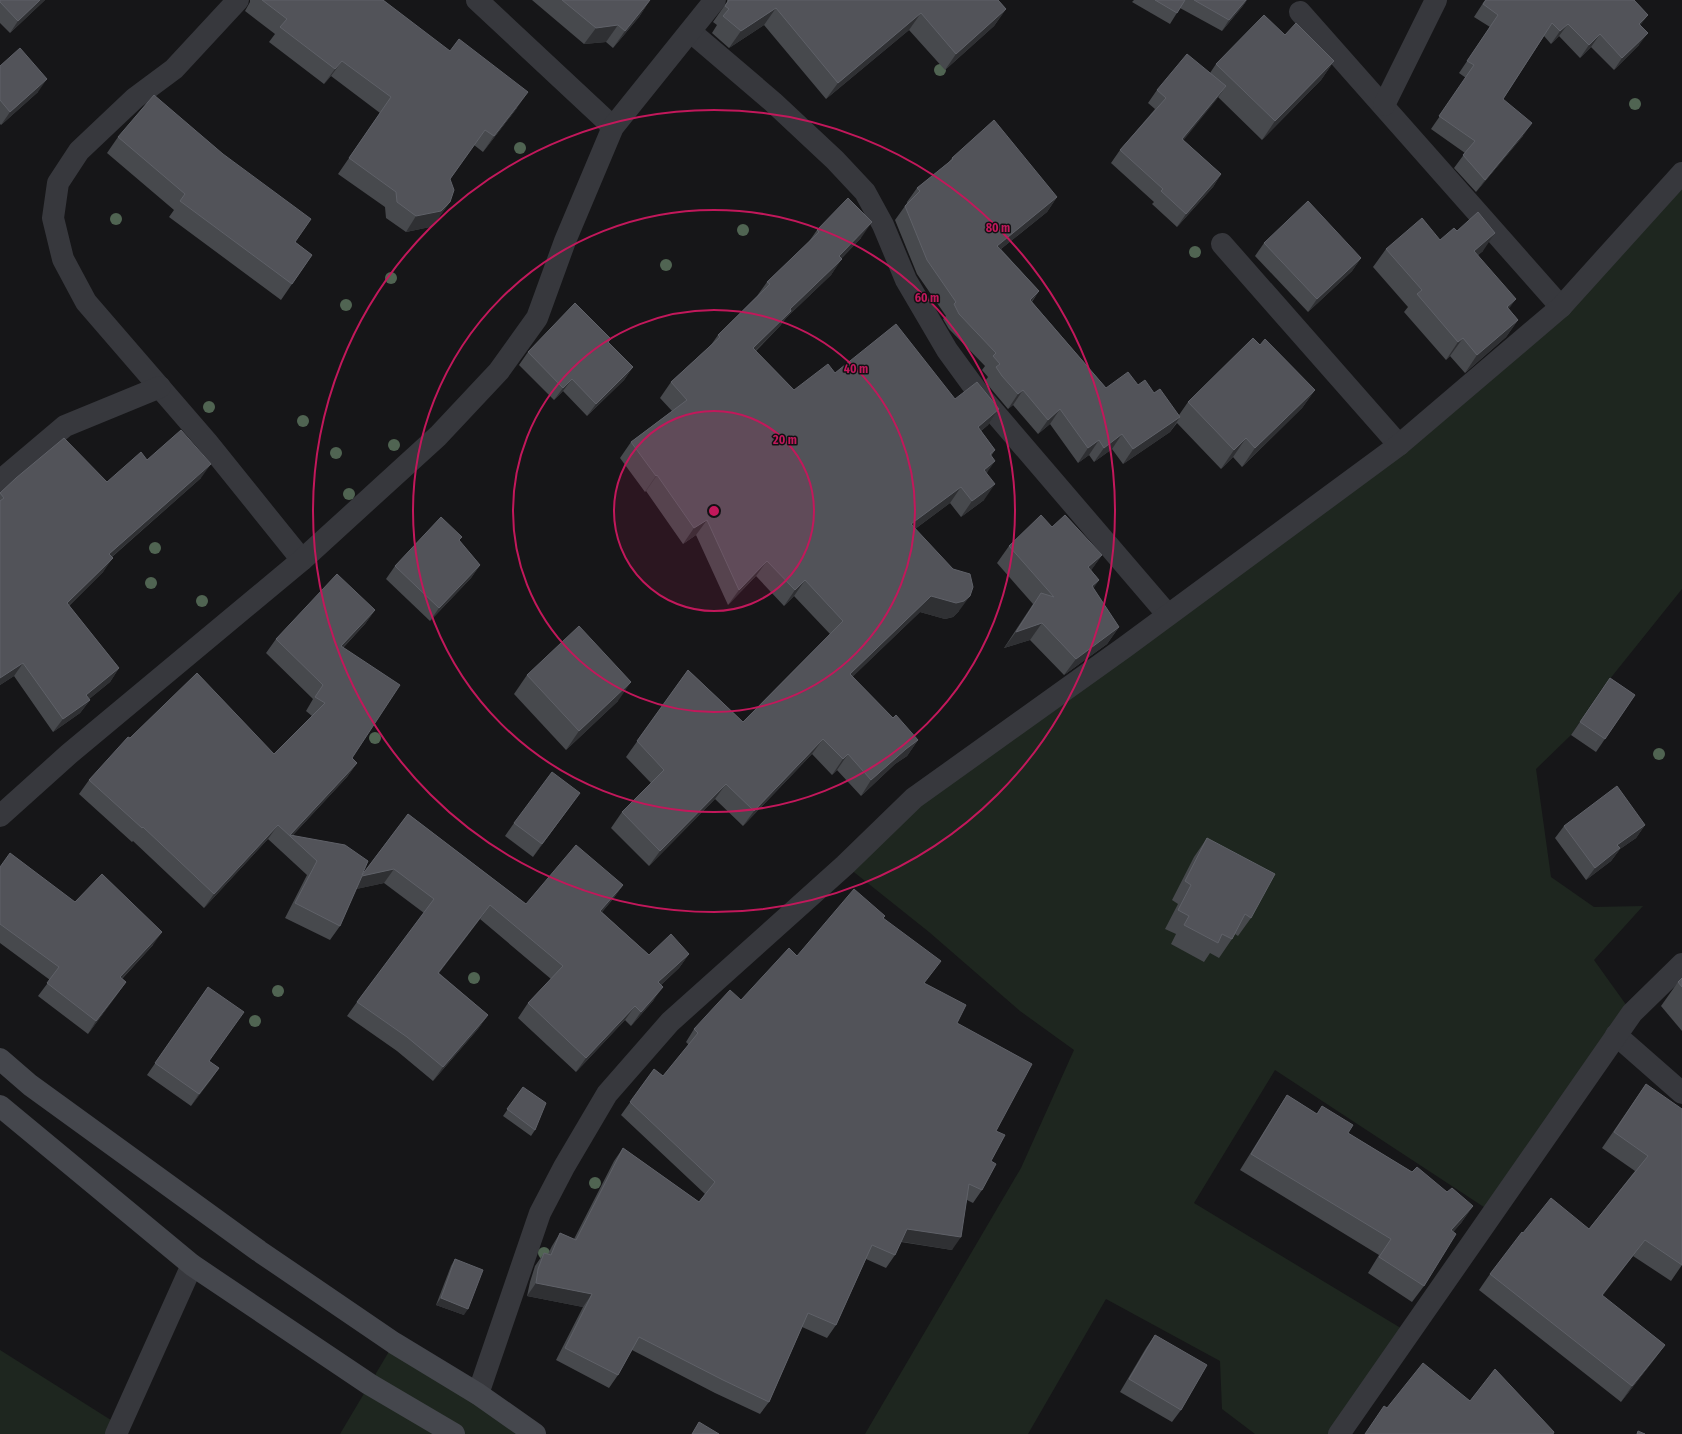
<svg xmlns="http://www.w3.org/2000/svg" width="1682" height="1434" font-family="'Fira Sans Condensed',sans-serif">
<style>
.green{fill:#1e261f}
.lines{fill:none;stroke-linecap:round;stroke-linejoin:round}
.minor{stroke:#37383d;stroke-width:22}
.secondary{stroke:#45474d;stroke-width:22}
.tree{fill:#506452}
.wall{fill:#47494d}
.shaded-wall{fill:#2f3033}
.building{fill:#525359;stroke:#5f6168}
.ring{fill:none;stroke:#c2185b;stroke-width:2}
.centre{fill:#c2185b;stroke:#111113;stroke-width:2}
.ring-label{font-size:12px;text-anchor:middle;font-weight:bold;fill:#c2185b;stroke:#111113;stroke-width:3;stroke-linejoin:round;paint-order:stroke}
</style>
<rect width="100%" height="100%" fill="#161618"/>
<g class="green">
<polygon points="1682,173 1682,589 1601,690 1571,735 1536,769 1551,877 1594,907 1643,906 1594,960 1632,1013 1493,1213 1275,1070 1194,1203 1409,1333 1339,1434 1255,1434 1222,1409 1220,1361 1106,1299 1028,1434 865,1434 1021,1168 1074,1050 1020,1011 929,932 845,865 1561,307"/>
<polygon points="394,1343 535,1434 340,1434"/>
<polygon points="0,1350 114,1422 108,1434 0,1434"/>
</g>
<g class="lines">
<g class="minor">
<polyline points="238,0 174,69 135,98 79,151 58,183 53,218 63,259 86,302 207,442 302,560"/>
<polyline points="477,0 613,127"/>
<polyline points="1300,12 1561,307"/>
<polyline points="691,32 773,102 835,160 865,192 883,225 906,280 947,350 982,398 1168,615"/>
<polyline points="1384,105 1436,0"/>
<polyline points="1222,244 1399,445"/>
<polyline points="0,481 65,426 160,387"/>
<polyline points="0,816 69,754 302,560 438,436 499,371 537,318 565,241 613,127 715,0"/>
<polyline points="1616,1035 1682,1093"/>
<polyline points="478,1394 540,1213 564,1167 607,1094 670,1022 845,865 914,798 1125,647 1399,445 1561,307 1682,173"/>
<polyline points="116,1434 192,1265"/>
<polyline points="1339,1434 1632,1013 1682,964"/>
</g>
<g class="secondary">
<polyline points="0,1059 30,1085 259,1251 394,1343 478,1394 535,1434"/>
<polyline points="0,1106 192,1265 369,1384 454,1434"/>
</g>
</g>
<g class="tree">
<circle cx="940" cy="70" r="6"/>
<circle cx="1635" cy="104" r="6"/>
<circle cx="520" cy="148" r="6"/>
<circle cx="116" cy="219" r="6"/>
<circle cx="743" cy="230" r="6"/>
<circle cx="1195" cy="252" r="6"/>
<circle cx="666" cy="265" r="6"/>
<circle cx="391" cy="278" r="6"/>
<circle cx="346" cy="305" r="6"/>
<circle cx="209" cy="407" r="6"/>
<circle cx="303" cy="421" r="6"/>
<circle cx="394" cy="445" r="6"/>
<circle cx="336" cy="453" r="6"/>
<circle cx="349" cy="494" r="6"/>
<circle cx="155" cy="548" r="6"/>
<circle cx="151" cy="583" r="6"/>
<circle cx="202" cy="601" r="6"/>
<circle cx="375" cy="738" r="6"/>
<circle cx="1659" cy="754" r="6"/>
<circle cx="474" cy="978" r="6"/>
<circle cx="278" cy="991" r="6"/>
<circle cx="255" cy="1021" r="6"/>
<circle cx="595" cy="1183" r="6"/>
<circle cx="544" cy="1253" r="6"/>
</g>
<g class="wall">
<polygon points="0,0 45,0 10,33 0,23"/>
<polygon points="250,0 383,0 517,108 483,152 474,145 450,179 450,202 439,217 430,227 406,232 386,218 385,207 338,174 380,113 331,76 324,84 269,42 275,34 245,11 250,2"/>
<polygon points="532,0 650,0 639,17 613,48 606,42 584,44"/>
<polygon points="727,0 998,0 1006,9 994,26 945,70 909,30 826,99 764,25 729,48 712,33 717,25 713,22 727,2"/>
<polygon points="1134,0 1247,0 1242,7 1222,31 1180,8 1170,24 1132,2"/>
<polygon points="1485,0 1634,0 1648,15 1640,25 1639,45 1614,70 1591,47 1580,58 1559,36 1551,44 1544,36 1503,99 1523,136 1476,192 1454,168 1465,153 1431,129 1466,78 1459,73 1490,27 1474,17"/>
<polygon points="1285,35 1334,61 1321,80 1262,140 1218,97 1183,140 1221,174 1213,187 1177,227 1152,204 1154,202 1111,163 1120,150 1155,109 1148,103 1157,90 1210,73 1216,64"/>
<polygon points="0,66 38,92 1,125 0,124"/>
<polygon points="118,137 295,242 312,255 281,300 169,217 174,210 107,153"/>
<polygon points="952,158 1057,197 1047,212 1001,249 1039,291 1032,302 1106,388 1138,385 1154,393 1179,415 1188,402 1260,345 1315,390 1302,408 1242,467 1233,457 1221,469 1177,423 1170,432 1123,464 1112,449 1094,462 1089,455 1078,463 1050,424 1038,434 1013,405 1008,409 992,390 985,381 988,377 982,370 985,366 949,329 943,319 946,316 917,274 895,220 905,206 907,203 907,202 917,188 948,163"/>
<polygon points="817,230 861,238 841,259 831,275 786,318 780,326 756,351 794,390 835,373 999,409 988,425 981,431 995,450 991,456 987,473 984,500 961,517 950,503 915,529 959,611 953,617 945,619 920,612 852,677 893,718 918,740 907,756 895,764 861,796 837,770 832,775 812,754 743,826 715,799 649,866 611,828 622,812 651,783 626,757 688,670 743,722 830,634 794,596 784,606 756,576 728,605 696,535 683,544 646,491 645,492 620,458 631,442 672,411 660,398 671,382 711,345 718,335 757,296 767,282 808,243"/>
<polygon points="1457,231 1483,251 1478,255 1509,309 1518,320 1506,337 1465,373 1450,356 1446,360 1404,312 1408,307 1373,267 1386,249 1440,240"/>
<polygon points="1264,243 1361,258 1352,271 1308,312 1255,256"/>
<polygon points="611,339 608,342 633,367 624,380 587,416 563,391 554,400 519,365 528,352"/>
<polygon points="147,460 201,478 112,557 103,572 69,606 119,668 110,682 89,699 90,700 80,713 53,732 14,676 0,685 0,493 107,482"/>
<polygon points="1052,527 1102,555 1091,570 1099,580 1093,588 1119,627 1107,644 1064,675 1030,640 1004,648 1033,604 997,563 1009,546"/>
<polygon points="459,541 480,565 471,578 430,621 386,579 395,566"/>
<polygon points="375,610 365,624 343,648 352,758 357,763 347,777 293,835 362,875 408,814 526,904 623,885 613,899 602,912 649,955 689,954 679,968 661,985 653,1001 631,1026 625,1020 576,1072 518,1018 528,1003 551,979 480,919 439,973 488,1015 478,1029 433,1081 397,1051 347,1016 357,1002 424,913 384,883 356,889 340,926 330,940 285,918 307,875 268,839 204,908 133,841 132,842 79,794 89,780 130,738 274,754 312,716 306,711 313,699 266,653 276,639"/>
<polygon points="527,675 618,701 566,750 514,694"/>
<polygon points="1610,678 1635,695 1596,752 1571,735"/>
<polygon points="571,805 533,857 505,836 514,823"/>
<polygon points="1645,825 1636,838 1620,849 1611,861 1586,880 1555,838 1564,826"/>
<polygon points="1207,838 1251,918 1238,936 1235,934 1232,939 1219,958 1210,953 1204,962 1171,944 1176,934 1165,929 1178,904 1172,900 1194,857"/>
<polygon points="0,867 75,902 153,945 122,979 126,982 88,1034 38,996 50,980 0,943"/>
<polygon points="883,918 924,984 957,1023 996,1131 991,1161 982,1190 973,1203 967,1200 952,1250 901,1242 895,1255 886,1268 866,1259 836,1325 827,1338 802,1327 769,1402 760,1414 715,1393 632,1350 618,1375 609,1388 556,1360 583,1307 527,1296 530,1282 535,1266 544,1253 548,1254 552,1246 560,1233 574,1239 614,1161 623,1148 699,1202 705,1194 621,1115 654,1069 663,1076 689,1045 686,1042 694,1029 741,1000 797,956"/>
<polygon points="1682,978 1682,1031 1661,1006 1678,982"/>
<polygon points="208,987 209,1061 219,1068 191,1106 147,1075"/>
<polygon points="1646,1084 1682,1265 1671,1281 1633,1256 1602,1296 1665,1345 1653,1361 1621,1402 1479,1290 1490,1274 1523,1233 1589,1229 1635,1171 1602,1148"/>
<polygon points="523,1087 535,1130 531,1136 503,1116"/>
<polygon points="1287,1095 1317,1114 1322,1106 1348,1133 1412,1172 1473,1206 1461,1223 1453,1232 1424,1286 1412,1302 1368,1273 1379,1255 1240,1170 1276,1112"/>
<polygon points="455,1259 464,1315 436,1305 451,1266"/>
<polygon points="1155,1335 1181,1410 1172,1422 1120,1392 1146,1348"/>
</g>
<g class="shaded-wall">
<polygon points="40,0 45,0 10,33 18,21"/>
<polygon points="650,0 639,17 613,48 625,31"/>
<polygon points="1246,0 1247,0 1242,7 1222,31 1229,20"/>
<polygon points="776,8 764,25 729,48 741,31"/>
<polygon points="1006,9 994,26 945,70 956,54"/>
<polygon points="921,13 909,30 826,99 838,83"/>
<polygon points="1648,15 1639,27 1639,24"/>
<polygon points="1568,24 1559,36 1551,44 1560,31"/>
<polygon points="618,25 606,42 584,44 596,28"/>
<polygon points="1648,33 1639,45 1614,70 1622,58"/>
<polygon points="1600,34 1591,47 1580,58 1589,45"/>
<polygon points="342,61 331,76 324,84 335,69"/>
<polygon points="1334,61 1321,80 1262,140 1275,121"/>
<polygon points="47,79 38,92 1,125 10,112"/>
<polygon points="1226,86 1217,99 1174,152 1182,139"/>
<polygon points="528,92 517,108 483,152 494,136"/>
<polygon points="1532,123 1523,136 1476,192 1485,180"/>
<polygon points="1221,174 1213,187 1177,227 1186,214"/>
<polygon points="1057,197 1047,212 987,260 997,246"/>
<polygon points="450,202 439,217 430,227 406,232 416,216"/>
<polygon points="872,222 861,238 828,272 839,256"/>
<polygon points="1495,233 1483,251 1461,269 1474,251"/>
<polygon points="1361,258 1352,271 1308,312 1317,299"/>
<polygon points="842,259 831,275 786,318 780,326 742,364 753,348 790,309"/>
<polygon points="1039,291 1029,305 1030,300"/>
<polygon points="1516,299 1503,317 1507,307"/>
<polygon points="1518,320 1506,337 1465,373 1477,355"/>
<polygon points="1463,338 1450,356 1446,360 1458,342"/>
<polygon points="633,367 624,380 587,416 596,404"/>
<polygon points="572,379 563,391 554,400 563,388"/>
<polygon points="1023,390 1013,405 1008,409 1018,394"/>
<polygon points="1315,390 1302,408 1242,467 1255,448"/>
<polygon points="999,409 988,425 967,442 978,427"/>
<polygon points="1060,409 1050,424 1038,434 1048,420"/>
<polygon points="1180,417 1170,432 1123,464 1133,449"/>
<polygon points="1122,434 1112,449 1094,462 1104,448"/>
<polygon points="1246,438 1233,457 1221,469 1234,450"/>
<polygon points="1099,440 1089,455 1078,463 1088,448"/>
<polygon points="995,461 984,477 984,470"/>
<polygon points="211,464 201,478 99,568 109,554"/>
<polygon points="657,475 646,491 645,492 656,476"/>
<polygon points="995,484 984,500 961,517 972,501"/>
<polygon points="961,487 950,503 900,540 911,524"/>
<polygon points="707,520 696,535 683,544 694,528"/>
<polygon points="1102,555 1090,572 1088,567"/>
<polygon points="113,558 103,572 57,617 67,603"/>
<polygon points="767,561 756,576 728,605 739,590"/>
<polygon points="480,565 471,578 430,621 439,608"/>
<polygon points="805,580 794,596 784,606 795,590"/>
<polygon points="1099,580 1088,597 1092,586"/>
<polygon points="931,596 970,596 959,611 953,617 945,619 920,612 839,690 850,674"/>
<polygon points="375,610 365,624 331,660 341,646"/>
<polygon points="1042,623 1030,640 1004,648 1016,632"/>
<polygon points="1119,627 1107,644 1064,675 1076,659"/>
<polygon points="23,663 14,676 0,685 0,678"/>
<polygon points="119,668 110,682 77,709 86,695"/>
<polygon points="631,682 618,701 566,750 579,731"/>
<polygon points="90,700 80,713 53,732 63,719"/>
<polygon points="823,739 812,754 743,826 754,811"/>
<polygon points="918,740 907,756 895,764 861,796 871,780 906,749"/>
<polygon points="848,754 837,770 832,775 843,759"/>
<polygon points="357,763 347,777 291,837 290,835"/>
<polygon points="726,784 715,799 649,866 660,851"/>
<polygon points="580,793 571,805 533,857 542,844"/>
<polygon points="278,825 268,839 204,908 214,894"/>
<polygon points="1645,825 1636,838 1620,849 1611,861 1586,880 1595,868 1617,845"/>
<polygon points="394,869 384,883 352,890 362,876"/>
<polygon points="623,885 613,899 591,925 600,911"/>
<polygon points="490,905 480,919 428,987 438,973"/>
<polygon points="162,932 153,945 111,990 120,977"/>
<polygon points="689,954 679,968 648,997 658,982"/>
<polygon points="126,982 117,995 88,1034 96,1021"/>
<polygon points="663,987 653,1001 631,1026 641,1012"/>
<polygon points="635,1006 625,1020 576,1072 586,1058"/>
<polygon points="488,1015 478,1029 433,1081 443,1067"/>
<polygon points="219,1068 211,1080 191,1106 199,1094"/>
<polygon points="1473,1206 1461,1223 1440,1247 1451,1230"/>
<polygon points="907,1229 961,1237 952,1250 898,1241"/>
<polygon points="1645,1240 1633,1256 1591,1311 1602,1295"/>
<polygon points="536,1283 592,1294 583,1307 527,1296"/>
<polygon points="441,1298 468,1309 464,1315 436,1305"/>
<polygon points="1665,1345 1653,1361 1621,1402 1632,1386"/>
</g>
<g class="building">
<polygon points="0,0 40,0 18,21 0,2"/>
<polygon points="262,0 383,0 450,51 459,39 528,92 494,136 485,130 450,179 454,190 450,202 441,211 416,216 397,202 396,192 349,158 391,97 342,61 335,69 280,27 287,19"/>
<polygon points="562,0 650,0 625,31 618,25 596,28"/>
<polygon points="729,0 998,0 1006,9 956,54 921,13 838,83 776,8 741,31 723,16 729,9 725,6"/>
<polygon points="1155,0 1185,0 1177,13"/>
<polygon points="1194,0 1246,0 1229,20"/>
<polygon points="1486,0 1634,0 1648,15 1639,24 1648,33 1622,58 1600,34 1589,45 1568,24 1560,31 1552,23 1503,99 1532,123 1485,180 1463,155 1475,141 1439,116 1474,65 1467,61 1498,15 1483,4"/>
<polygon points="1264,15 1285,35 1296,23 1334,61 1275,121 1216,64"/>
<polygon points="20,48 47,79 10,112 0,100 0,66"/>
<polygon points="1187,54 1226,86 1182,139 1221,174 1186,214 1161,191 1163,189 1120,150 1166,98 1157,90"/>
<polygon points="154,95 223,154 311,219 295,242 312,255 292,284 180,201 185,194 118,137"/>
<polygon points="994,120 1057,197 997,246 1039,291 1030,300 1106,388 1128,372 1138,385 1145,380 1154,393 1160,389 1180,417 1133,449 1122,434 1104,448 1099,440 1088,448 1060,409 1048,420 1023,390 1018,394 1002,376 996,367 1000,364 993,356 996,353 959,314 954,304 956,302 927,260 905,206 920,191 917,188 953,159 952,158"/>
<polygon points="848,198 872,222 839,256 842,259 790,309 791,311 753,348 794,390 828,364 835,373 896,324 955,399 977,382 999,409 978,427 995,450 990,454 995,461 984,470 995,484 972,501 961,487 911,524 953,569 970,574 973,587 970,596 964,601 956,603 931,596 850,674 893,718 896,715 918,740 906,749 871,780 848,754 843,759 823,739 754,811 726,784 660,851 622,812 664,770 637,741 688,670 743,722 843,621 805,580 795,590 767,561 739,590 707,520 694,528 657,475 656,476 631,442 687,400 671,382 720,337 718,335 770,284 767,282 819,232 817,230"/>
<polygon points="1308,201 1361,258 1317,299 1264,243"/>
<polygon points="1478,212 1495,233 1474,251 1516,299 1507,307 1518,320 1477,355 1463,338 1458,342 1417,294 1422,290 1386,249 1422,218 1440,240 1454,228 1457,231"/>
<polygon points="575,303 611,339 608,342 633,367 596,404 572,379 563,388 528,352"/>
<polygon points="1253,338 1260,345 1265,339 1315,390 1255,448 1246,438 1234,450 1188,402"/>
<polygon points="181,430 211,464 109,554 113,558 67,603 119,668 86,695 90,700 63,719 23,663 0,678 0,501 4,498 0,493 16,478 64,438 107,482 141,452 147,460"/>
<polygon points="1041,515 1052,527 1065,515 1102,555 1088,567 1099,580 1092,586 1119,627 1076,659 1042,623 1016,632 1041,593 1054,597 1009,546"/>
<polygon points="441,517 462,537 459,540 480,565 439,608 395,566"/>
<polygon points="337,574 375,610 341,646 400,685 352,758 357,763 290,835 345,845 368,861 362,875 408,814 526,904 576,845 623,885 600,911 649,955 671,934 689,954 658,982 663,987 641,1012 635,1006 586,1058 528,1003 563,966 490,905 438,973 488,1015 443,1067 407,1037 357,1002 434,899 394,869 362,876 340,926 295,903 317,861 278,825 214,894 143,827 142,828 89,780 128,737 130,738 197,673 274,754 325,703 315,697 323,685 276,639"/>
<polygon points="579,626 631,682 579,731 527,675"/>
<polygon points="1610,678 1635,695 1605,739 1580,722"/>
<polygon points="552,772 580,793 542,844 514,823"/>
<polygon points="1617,786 1645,825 1617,845 1620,848 1595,868 1564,826"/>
<polygon points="1207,838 1275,874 1251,918 1245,914 1232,939 1222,934 1218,943 1184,925 1189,916 1178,910 1191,885 1185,881"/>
<polygon points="10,853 75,902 102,874 162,932 120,977 126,982 96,1021 47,983 59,967 0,924 0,867"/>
<polygon points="854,889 885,916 883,918 941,961 924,983 966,1005 957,1023 1032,1064 996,1131 1005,1135 991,1161 996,1164 982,1190 969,1184 961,1237 907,1229 895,1255 872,1245 836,1325 808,1313 769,1402 723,1380 639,1337 618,1375 565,1348 592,1294 536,1283 538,1269 544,1253 551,1255 560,1233 576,1240 623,1148 699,1202 715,1182 630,1102 654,1069 663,1076 698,1033 694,1029 730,990 741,1000 789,948 797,956"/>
<polygon points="1682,978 1682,987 1678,982"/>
<polygon points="208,987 244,1012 209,1061 219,1068 199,1094 155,1063"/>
<polygon points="1646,1084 1682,1109 1682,1265 1645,1240 1602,1295 1665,1345 1632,1386 1490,1274 1522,1232 1523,1233 1551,1198 1589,1229 1648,1156 1614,1132"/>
<polygon points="523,1087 546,1103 535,1130 507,1109"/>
<polygon points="1287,1095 1317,1114 1322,1106 1353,1125 1348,1133 1412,1172 1417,1167 1447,1192 1452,1188 1473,1206 1451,1230 1456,1234 1424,1286 1379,1257 1391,1239 1251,1154"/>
<polygon points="455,1259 483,1270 468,1309 441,1298"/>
<polygon points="1155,1335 1207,1365 1181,1410 1129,1379"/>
<polygon points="1423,1363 1470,1401 1495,1369 1554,1432 1553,1434 1365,1434 1384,1406 1387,1408"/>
<polygon points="699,1422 719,1434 692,1434"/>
<polygon points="1638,1431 1645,1434 1637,1434"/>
</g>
<circle cx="714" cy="511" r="100" fill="#c2185b" fill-opacity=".12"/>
<g class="ring">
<circle cx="714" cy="511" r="100"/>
<circle cx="714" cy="511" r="201"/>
<circle cx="714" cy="511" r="301"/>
<circle cx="714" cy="511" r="401"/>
</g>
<circle cx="714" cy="511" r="6" class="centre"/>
<g class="ring-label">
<text x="998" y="232">80 m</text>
<text x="927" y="302">60 m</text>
<text x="856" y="373">40 m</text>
<text x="785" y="444">20 m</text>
</g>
</svg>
